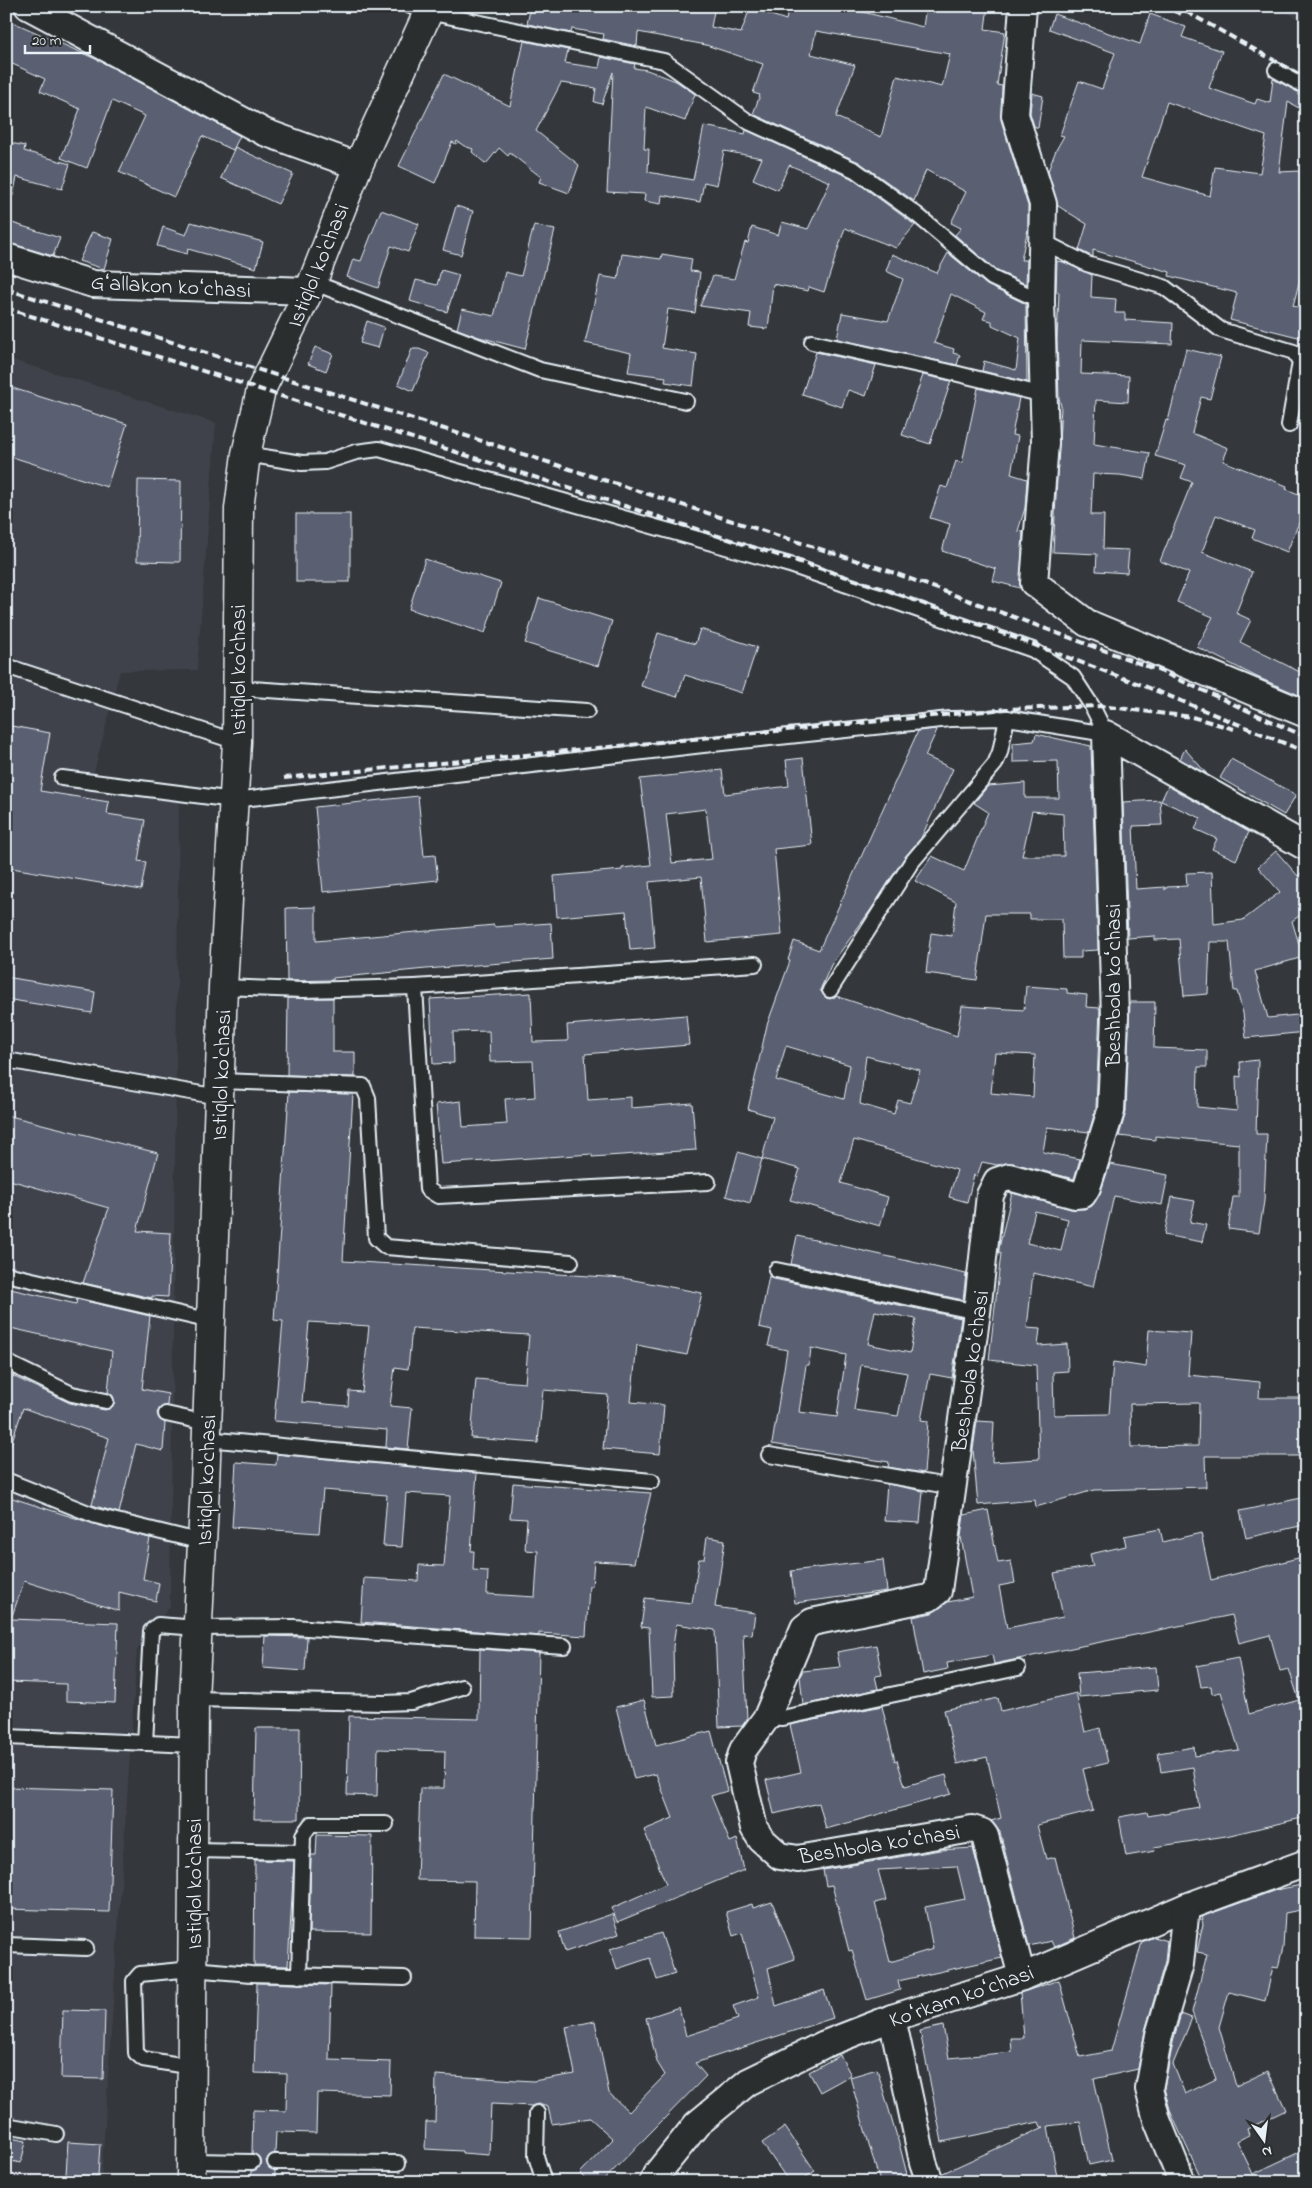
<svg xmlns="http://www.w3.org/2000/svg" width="1312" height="2188" font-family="'Indie Flower',sans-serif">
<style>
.built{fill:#3f434b}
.building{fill:#5a5f71;stroke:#e8f1f8;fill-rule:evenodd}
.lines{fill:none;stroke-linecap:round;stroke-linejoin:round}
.service-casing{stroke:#e8f1f8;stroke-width:18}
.minor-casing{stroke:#e8f1f8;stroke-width:30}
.secondary-casing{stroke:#e8f1f8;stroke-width:31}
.service{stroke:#2a2d2e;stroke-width:14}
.minor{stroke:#2a2d2e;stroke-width:26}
.secondary{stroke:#2a2d2e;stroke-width:28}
.rail{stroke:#e8f1f8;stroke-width:4;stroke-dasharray:8 4;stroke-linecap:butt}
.labels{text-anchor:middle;stroke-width:5;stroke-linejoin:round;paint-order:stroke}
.street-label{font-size:22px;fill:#e8f1f8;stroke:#2a2d2e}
</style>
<rect width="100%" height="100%" fill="#34373b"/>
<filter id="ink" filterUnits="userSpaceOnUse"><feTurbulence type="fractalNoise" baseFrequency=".02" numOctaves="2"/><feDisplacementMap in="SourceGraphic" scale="10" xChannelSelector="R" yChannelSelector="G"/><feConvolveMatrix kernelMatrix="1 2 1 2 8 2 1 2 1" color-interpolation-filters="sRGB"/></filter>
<g filter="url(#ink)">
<g class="built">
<polygon points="1287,6 1306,6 1306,23 1288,13"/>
<polygon points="6,358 216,423 197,670 120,671 94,772 179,801 170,1606 137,1650 101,2182 6,2182"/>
</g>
<g class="building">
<path d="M531 6H593L610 9 611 6H715L711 27 741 33 750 8 786 20 789 6H839L923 27 926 6H988L985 29 1005 32 997 85 1002 86 1001 120 1028 206V228L1021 260H1027L1026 284 997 271 955 235 961 228 951 223 966 192 926 170 914 201 859 162 753 114 760 95 753 93 763 64 706 45 638 32 637 46 603 39 604 34 572 29 571 33 527 24ZM816 31 950 54 942 87 897 76 881 137 836 117 855 65 811 54Z"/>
<path d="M1054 14 1140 44 1150 14 1186 27 1182 37 1222 51 1209 88 1255 104 1257 99 1270 103 1273 79 1306 96V112L1288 102 1279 172 1300 171V194H1306V256L1293 306 1306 309V339L1230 320 1237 293 1169 276 1170 272 1093 250V257L1079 250 1087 224 1058 206 1048 171 1056 150 1064 136 1060 135 1079 81 1102 89 1115 53 1049 29ZM1167 102 1266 136 1260 173 1215 167 1210 196 1142 177Z"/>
<polygon points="6,19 100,61 240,136 233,150 202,136 174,197 119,172 145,116 112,101 87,168 61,158 80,109 40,91 45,79 6,61"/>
<polygon points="524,41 568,50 565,63 599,68 601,57 635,64 634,68 647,70 676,81 695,94 685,121 646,107 644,149 649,149 648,172 693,180 704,126 745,134 746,130 851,178 915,225 896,248 845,228 824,292 809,287 808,291 773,284 768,329 749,327 751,313 700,306 713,276 734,279 745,242 748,243 752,227 778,235 782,222 808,229 830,182 789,165 778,190 753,179 762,158 724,151 717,185 704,182 700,202 662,195 661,204 644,201 645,194 607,192 613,72 602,104 594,102 596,88 561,83 536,131 579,165 569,193 539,182 541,177 510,153 508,156 499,148 486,164 472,152 473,149 464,146 457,141 456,144 452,142 435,183 399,166 444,74 510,106"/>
<polygon points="1032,93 1043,96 1038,128 1034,126 1030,113"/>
<polygon points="6,142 25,146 24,151 70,164 62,189 17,177 13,196 6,195"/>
<polygon points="235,147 293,174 278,204 221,178"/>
<polygon points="456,206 473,211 461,255 443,250"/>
<polygon points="381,210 419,224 408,252 391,246 378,288 347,277 353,259 361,261"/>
<polygon points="6,221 60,238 53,256 6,242"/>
<polygon points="191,222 263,242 256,268 188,249 187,254 157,246 163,227 186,235"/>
<polygon points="534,225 555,230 525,349 479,337 457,329 462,309 494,316 505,272 521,276"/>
<polygon points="92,232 113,239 104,269 79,261"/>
<polygon points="948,253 987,285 1026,304 1027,382 982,371 984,361 1016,370 1020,338 992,325 992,321 983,319 986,312 951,294 934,343 954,349 953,353 960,355 957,365 837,339 842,313 888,321 903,279 886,271 892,254 937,273"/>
<polygon points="622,254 661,259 662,254 692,259 690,271 700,272 695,313 668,309 662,348 697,354 693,386 665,382 666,377 628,372 631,353 585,343 600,276 618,279"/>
<polygon points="1057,261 1063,262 1092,275 1091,297 1116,299 1115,313 1125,313 1125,320 1173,323 1172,344 1082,340 1081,374 1129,376 1128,402 1096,400 1094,444 1150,453 1145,479 1120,475 1093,474 1091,515 1104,515 1103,549 1129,550 1127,573 1096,571 1097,554 1053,552 1061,406 1059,398 1057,340 1059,292 1056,292"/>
<polygon points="441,270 459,275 447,312 410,301 416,280 437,285"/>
<polygon points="367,321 384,327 378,348 360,343"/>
<polygon points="315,347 333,354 326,371 308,364"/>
<polygon points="412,349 419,349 429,353 413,391 398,384"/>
<polygon points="1186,349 1221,357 1210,399 1201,397 1192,433 1228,448 1223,461 1287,486 1286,489 1306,497 1306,523 1300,520 1287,552 1252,538 1255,530 1216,515 1202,552 1252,572 1236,613 1251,620 1240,642 1306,675 1306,698 1257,677 1197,647 1213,617 1177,602 1189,573 1160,561 1192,482 1181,478 1186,465 1155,456 1166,420 1168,421"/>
<polygon points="816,352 876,365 866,396 848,390 842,407 802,394"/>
<polygon points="923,375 951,381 930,444 902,435"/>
<polygon points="6,386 127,424 107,487 6,455"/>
<polygon points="978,388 1019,398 1012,435 1018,436 1011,474 1027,479 1025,508 1018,531 1023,532 1020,588 993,581 996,569 942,551 950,524 930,518 941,486 947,488 956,461 962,463"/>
<polygon points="138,480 181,481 180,562 137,561"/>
<rect x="296" y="514" width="54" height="68"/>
<polygon points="425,559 501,583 485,633 409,609"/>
<polygon points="539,598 612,621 598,666 525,643"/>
<polygon points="700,629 757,647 742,693 685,675 677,697 641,686 658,633 695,644"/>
<polygon points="6,725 50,733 40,791 109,802 107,814 145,820 138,861 146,862 141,890 6,867"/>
<path d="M935 729 937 730 925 756 953 769 921 838 904 858 872 908 831 965 820 990 826 998 830 999 836 996 957 1036 962 1006 1024 1010 1026 986 1067 989V993L1087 995 1086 1007 1100 1008 1096 1108 1089 1132 1047 1127 1043 1152 1080 1159 1074 1179 1013 1163 997 1165 982 1162 977 1176 974 1175 967 1202 949 1197 957 1170 854 1140 841 1183 888 1197 880 1226 790 1200 800 1169 762 1159 773 1117 748 1109 767 1025 790 961 788 960 794 941 819 950 918 731ZM786 1046 850 1065 844 1099 776 1080ZM995 1053 1035 1055 1033 1097 991 1093ZM866 1056 920 1070 910 1103 898 1100 894 1114 860 1104Z"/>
<path d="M1036 734 1091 746 1098 950 1081 951V958H1063L1062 919H1030V914H986L977 980 926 973 931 933 952 936 956 902 915 881 932 856 964 871 988 812 974 803 988 786 1025 783V798H1059L1058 761 1013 762V743L1034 741ZM1032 811 1063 814 1064 856H1022Z"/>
<polygon points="1185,749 1207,774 1180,759"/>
<path d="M803 758 812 845 774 849 782 935 707 942 701 877 649 882 655 948 630 950 626 911 557 917 554 876 622 870V868L651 865 640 779 722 770 725 794 789 786 786 760ZM706 809 712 859 672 863 666 814Z"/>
<polygon points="1231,759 1296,795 1284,815 1220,778"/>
<polygon points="1168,786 1249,832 1236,860 1212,849 1217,839 1195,829 1201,818 1161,801"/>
<polygon points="418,796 424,856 435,855 438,880 323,892 315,807"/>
<polygon points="1160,800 1162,825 1133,826 1136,889 1165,887 1165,890 1167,887 1187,886 1186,873 1212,872 1214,924 1243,920 1280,892 1258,867 1276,851 1298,876 1306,868 1306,911 1292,921 1303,957 1255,971 1268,1018 1306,1014 1306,1032 1246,1038 1243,1013 1237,991 1234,991 1229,942 1210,942 1208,994 1184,996 1179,939 1155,940 1155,936 1128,938 1123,802"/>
<polygon points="316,907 316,941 494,925 494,927 551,923 553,959 426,969 333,978 333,980 287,981 286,908"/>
<polygon points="6,977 95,992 92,1013 6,999"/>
<polygon points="531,993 533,1042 568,1041 567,1025 686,1015 689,1045 585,1054 588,1100 631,1097 631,1108 692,1103 696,1150 592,1157 592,1154 441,1164 436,1104 461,1101 463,1127 507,1124 505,1099 535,1097 533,1061 490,1062 489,1031 453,1032 454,1063 433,1064 430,999"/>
<polygon points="288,998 333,998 333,1052 355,1052 355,1077 287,1075"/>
<polygon points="1130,1002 1155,1002 1154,1048 1207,1050 1207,1067 1198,1067 1197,1107 1237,1111 1236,1076 1241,1077 1240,1062 1258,1060 1256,1134 1267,1134 1264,1201 1259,1233 1228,1229 1233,1197 1239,1197 1239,1144 1155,1136 1155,1140 1119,1136 1126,1112"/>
<path d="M289 1092 353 1094 343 1261 623 1278 702 1293 687 1355 637 1345 631 1402 664 1405 660 1454 603 1449 608 1395 543 1390 538 1443 471 1438 476 1379 525 1383 529 1335 412 1328 408 1369 395 1367 390 1406 412 1408 408 1449 386 1447 387 1430 274 1421 283 1321 274 1320ZM309 1322 369 1326 362 1392 349 1391 348 1406 302 1402Z"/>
<polygon points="6,1115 158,1153 137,1231 171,1233 168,1297 152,1296 152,1298 83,1283 109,1208 6,1179"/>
<polygon points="738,1152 762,1159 750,1203 726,1196"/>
<path d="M1110 1164 1168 1175 1162 1205 1114 1196 1093 1287 1033 1273 1027 1328 1040 1329 1038 1346 1067 1344 1068 1371 1053 1372 1054 1415 1109 1414 1113 1362 1146 1367 1149 1330 1191 1333 1188 1375 1260 1382 1259 1398H1306V1456H1205L1206 1487 1094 1490 1036 1507 1035 1500 978 1505 973 1450 977 1421 994 1422 992 1462 1039 1459 1036 1365 989 1360 1001 1253H999V1248L1012 1193 1071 1209H1085L1092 1206 1100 1194ZM1035 1211 1068 1219 1061 1251 1027 1243ZM1199 1403 1198 1446 1131 1447 1130 1404Z"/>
<polygon points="1172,1197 1195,1201 1190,1222 1206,1225 1202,1242 1164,1235"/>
<polygon points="797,1236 966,1274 963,1300 791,1264"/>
<path d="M769 1276 774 1279 961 1318 952 1378 930 1374 921 1420 928 1421 924 1473 888 1467 889 1462 772 1444 787 1350 768 1346 772 1330 759 1327ZM875 1311 916 1319 910 1353 868 1344ZM811 1348 846 1355 837 1417 799 1412 806 1365H809ZM861 1365 907 1373 898 1416 854 1410Z"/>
<polygon points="6,1288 76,1304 77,1299 150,1316 142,1389 168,1394 167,1405 160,1408 157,1413 160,1420 165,1423 163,1451 136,1444 119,1513 92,1505 109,1438 23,1408 10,1447 6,1447 6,1373 70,1403 105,1410 112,1407 115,1402 112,1395 108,1392 112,1351 6,1327"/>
<polygon points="277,1454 477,1473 471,1551 474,1551 473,1570 488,1571 487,1594 535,1597 538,1551 525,1550 527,1519 510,1518 513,1483 651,1493 634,1563 594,1561 592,1586 589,1586 586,1636 539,1633 539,1636 361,1622 364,1578 418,1581 419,1565 444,1566 450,1496 406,1493 402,1547 383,1546 387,1495 323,1490 319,1533 232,1527 236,1462 276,1465"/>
<polygon points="887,1484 923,1491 920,1523 884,1521"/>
<polygon points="6,1496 94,1524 150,1538 143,1579 159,1583 156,1601 119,1592 119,1611 24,1581 11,1619 118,1623 115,1703 66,1701 66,1684 6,1682"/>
<polygon points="1306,1497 1306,1521 1300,1526 1246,1538 1240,1511"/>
<polygon points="988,1510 998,1563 1011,1561 1015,1583 999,1586 1007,1628 1063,1617 1054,1573 1093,1566 1090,1554 1126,1546 1124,1536 1160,1529 1163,1542 1201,1533 1211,1580 1306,1556 1306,1817 1226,1836 1154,1847 1155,1851 1126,1856 1119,1817 1147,1812 1148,1816 1199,1807 1193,1767 1161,1772 1158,1753 1194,1747 1195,1756 1239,1750 1221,1692 1212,1694 1211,1686 1201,1687 1197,1666 1238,1658 1249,1714 1299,1700 1289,1669 1280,1671 1270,1635 1239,1643 1232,1615 994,1664 992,1655 947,1663 948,1669 923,1674 913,1617 932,1613 948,1602 972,1597 961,1537 964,1515"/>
<polygon points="707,1537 725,1540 715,1607 755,1613 752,1635 743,1634 747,1719 742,1726 719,1727 715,1630 676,1624 673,1647 674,1696 652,1697 649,1628 641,1627 645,1598 692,1603 699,1559 704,1559"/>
<polygon points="883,1560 887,1591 795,1603 791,1571"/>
<polygon points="265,1636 307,1637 305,1671 263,1668"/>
<polygon points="876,1645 882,1675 875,1676 878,1689 803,1705 800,1676 803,1671 840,1667 837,1652"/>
<polygon points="480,1649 539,1653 532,1937 474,1936 475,1881 417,1880 420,1788 444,1788 445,1751 378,1749 377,1796 347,1795 349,1716 479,1719"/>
<polygon points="1156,1667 1158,1690 1079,1697 1077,1673"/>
<polygon points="1076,1693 1085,1732 1100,1728 1108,1763 1083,1769 1093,1811 1037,1825 1046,1859 1055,1857 1075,1938 1054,1947 1051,1941 1029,1946 1000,1832 991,1821 1001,1818 987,1757 957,1764 944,1710 998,1698 1001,1711"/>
<polygon points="644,1700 656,1745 711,1731 727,1791 711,1796 730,1842 737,1839 744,1870 617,1922 612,1908 666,1884 644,1830 673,1818 656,1774 634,1779 616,1707"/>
<polygon points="882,1706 895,1761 897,1760 905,1786 946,1775 951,1794 826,1829 819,1803 774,1814 766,1780 801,1772 790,1725"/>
<polygon points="256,1728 300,1728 299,1819 254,1819"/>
<polygon points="6,1787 113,1790 109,1912 6,1909"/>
<polygon points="317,1835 372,1836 371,1933 309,1932 311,1855 316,1855"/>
<path d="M973 1848 1002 1958 898 1981 900 1990 867 2000 852 1950 849 1951 832 1885 826 1886 823 1870 940 1850ZM957 1866 965 1899 925 1907 933 1949 890 1962 875 1903 886 1900 878 1870Z"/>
<polygon points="255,1860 294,1861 288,1966 254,1965"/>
<polygon points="1306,1884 1306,1909 1285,1913 1283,1947 1278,1968 1273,1967 1265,2001 1229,1992 1219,2027 1236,2086 1268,2071 1286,2110 1247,2129 1249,2135 1237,2141 1253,2174 1306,2149 1306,2182 1203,2182 1171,2113 1164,2088 1174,2038 1181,2014 1192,2018 1173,2064 1185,2094 1216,2079 1192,2012 1207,1954 1197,1952 1203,1924 1201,1917 1276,1890"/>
<polygon points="772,1902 795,1959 768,1968 776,2006 824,1990 833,2018 695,2063 706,2076 602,2182 589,2182 580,2173 613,2139 590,2118 552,2124 548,2107 538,2104 532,2106 491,2104 489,2155 462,2153 462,2151 425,2149 426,2122 435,2122 436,2075 533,2081 575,2074 566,2027 595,2021 609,2093 629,2112 665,2075 657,2062 646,2018 679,2007 686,2036 738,2019 733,2006 759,1997 742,1933 733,1936 726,1912 752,1904 753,1908"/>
<polygon points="612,1914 619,1934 565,1952 559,1932"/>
<polygon points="661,1933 675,1974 657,1980 650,1958 617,1969 610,1949"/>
<polygon points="1154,1937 1167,1941 1165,1961 1145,2031 1138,2069 1094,2079 1112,2160 1089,2165 1080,2122 1048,2126 1058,2182 945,2182 943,2173 1044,2127 1041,2127 1039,2122 942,2142 920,2031 943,2026 949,2058 1012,2052 1011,2038 1024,2038 1020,1993 1059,1980 1080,2057 1111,2051 1142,1942"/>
<polygon points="257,1983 331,1985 329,2060 391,2062 390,2095 317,2093 316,2133 276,2132 275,2153 270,2155 266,2161 268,2167 275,2171 275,2182 251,2182 252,2171 257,2169 261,2163 259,2157 252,2153 253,2110 286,2111 287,2074 254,2073"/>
<polygon points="63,2010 105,2011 103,2079 61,2078"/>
<polygon points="840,2055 851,2075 820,2092 809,2072"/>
<polygon points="877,2069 900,2147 909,2182 880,2182 872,2155 850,2077"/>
<polygon points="785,2127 815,2171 799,2182 789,2182 762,2143"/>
<polygon points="6,2137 26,2141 21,2163 6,2160"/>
<polygon points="68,2142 100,2144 98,2176 66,2175"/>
</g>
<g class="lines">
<g class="service-casing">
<g id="service">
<polyline points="410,6 428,12 664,61 749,122 855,170 916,214 992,278 1041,301"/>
<polyline points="1276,70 1306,87"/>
<polyline points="1042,241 1087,264 1164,287 1221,330 1294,352 1300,362 1289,425"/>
<polyline points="312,282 540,370 686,401"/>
<polyline points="812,342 946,371 1044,395"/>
<polyline points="246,454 302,463 325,462 356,452 379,449 790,565 1033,650 1073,677 1092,706 1106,734"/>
<polyline points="6,666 237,742"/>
<polyline points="236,688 587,711"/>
<polyline points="62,778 234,800 703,745 950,719 1007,718 1106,734"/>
<polyline points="223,987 303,990 415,987 427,1189 438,1196 708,1182"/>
<polyline points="415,987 755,964"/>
<polyline points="830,990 911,863 995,764 1000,752 1007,718"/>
<polyline points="6,1060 219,1097"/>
<polyline points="220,1081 363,1086 368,1098 376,1238 386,1247 571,1262"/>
<polyline points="776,1270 977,1312"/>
<polyline points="6,1274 211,1321"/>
<polyline points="6,1362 72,1394 106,1401"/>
<polyline points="166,1414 207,1423"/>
<polyline points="207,1439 652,1481"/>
<polyline points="769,1455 953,1487"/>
<polyline points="6,1480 96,1516 202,1542"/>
<polyline points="194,1699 384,1703 411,1702 462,1687"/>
<polyline points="767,1717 782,1718 1018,1668"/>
<polyline points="7,1737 194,1745"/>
<polyline points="145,1743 151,1631 158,1625 198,1628 293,1627 564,1646"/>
<polyline points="193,1850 303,1852"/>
<polyline points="6,1945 86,1948"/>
<polyline points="299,1976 303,1835 311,1824 386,1824"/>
<polyline points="192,2067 143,2059 136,2053 134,1981 140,1974 192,1969 251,1974 404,1978"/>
<polyline points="537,2113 536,2156 544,2182"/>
<polyline points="6,2125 56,2134"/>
<polyline points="191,2161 252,2162"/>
<polyline points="275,2162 398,2163"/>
</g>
</g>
<g class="minor-casing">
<g id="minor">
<polyline points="28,6 264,132 358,166"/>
<polyline points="1023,6 1015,115 1043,204 1041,301 1045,443 1034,583 1087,623 1306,714"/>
<polyline points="6,257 93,284 309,291"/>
<polyline points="1022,1977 985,1836 982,1832 972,1829 798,1859 780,1856 761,1839 754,1828 739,1763 743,1750 767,1717 804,1628 812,1622 929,1598 938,1591 977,1312 990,1195 997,1181 1009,1177 1075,1195 1083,1194 1087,1187 1111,1111 1115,1016 1106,734 1306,847"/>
<polyline points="892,2018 923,2162 930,2182"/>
<polyline points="653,2182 656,2175 697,2124 748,2082 825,2044 892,2018 1022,1977 1186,1907 1306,1863"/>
<polyline points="1182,2182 1157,2120 1149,2089 1159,2035 1180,1964 1186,1907"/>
</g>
</g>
<g class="secondary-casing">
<polyline id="secondary" points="191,2182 194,1699 205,1485 223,987 237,742 239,509 246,454 261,390 309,291 358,166 431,6"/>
</g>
<use href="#service" class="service"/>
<use href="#minor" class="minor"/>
<use href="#secondary" class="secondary"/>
<g class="rail">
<polyline points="1163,6 1181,14"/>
<polyline points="1176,6 1306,78"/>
<polyline points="6,289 889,571 1160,671 1306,737"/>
<polyline points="6,308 884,589 1147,687 1306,752"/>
<polyline points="284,778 1006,709 1101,706 1192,717 1234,729"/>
</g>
</g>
</g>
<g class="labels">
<g class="street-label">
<text transform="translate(317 265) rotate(-68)" y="8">Istiqlol ko'chasi</text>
<text transform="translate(171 285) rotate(3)" y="8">Gʻallakon koʻchasi</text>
<text transform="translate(237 670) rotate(-90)" y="8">Istiqlol ko'chasi</text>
<text transform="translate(1112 985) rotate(-90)" y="8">Beshbola koʻchasi</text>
<text transform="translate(220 1075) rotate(-88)" y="8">Istiqlol ko'chasi</text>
<text transform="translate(969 1371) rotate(-82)" y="8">Beshbola koʻchasi</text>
<text transform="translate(205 1480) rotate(-88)" y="8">Istiqlol ko'chasi</text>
<text transform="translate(879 1843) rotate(-9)" y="8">Beshbola koʻchasi</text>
<text transform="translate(193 1884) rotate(-90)" y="8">Istiqlol ko'chasi</text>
<text transform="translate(961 1995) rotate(-19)" y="8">Koʻrkam koʻchasi</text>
</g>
</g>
<rect width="1312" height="2188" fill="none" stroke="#2a2d2e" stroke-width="25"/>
<rect x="12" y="12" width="1287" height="2163" fill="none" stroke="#e8f1f8" stroke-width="2" filter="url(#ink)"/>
<g transform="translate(1264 2140) rotate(166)" stroke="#2a2d2e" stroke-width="4" paint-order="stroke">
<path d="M0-4L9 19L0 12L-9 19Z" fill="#e8f1f8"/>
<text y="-8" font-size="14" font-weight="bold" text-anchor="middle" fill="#e8f1f8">N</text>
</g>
<path d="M25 45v8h65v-8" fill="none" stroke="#e8f1f8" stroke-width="2.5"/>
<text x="32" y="45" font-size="15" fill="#e8f1f8" stroke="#2a2d2e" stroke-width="4" paint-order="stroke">20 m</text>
</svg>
